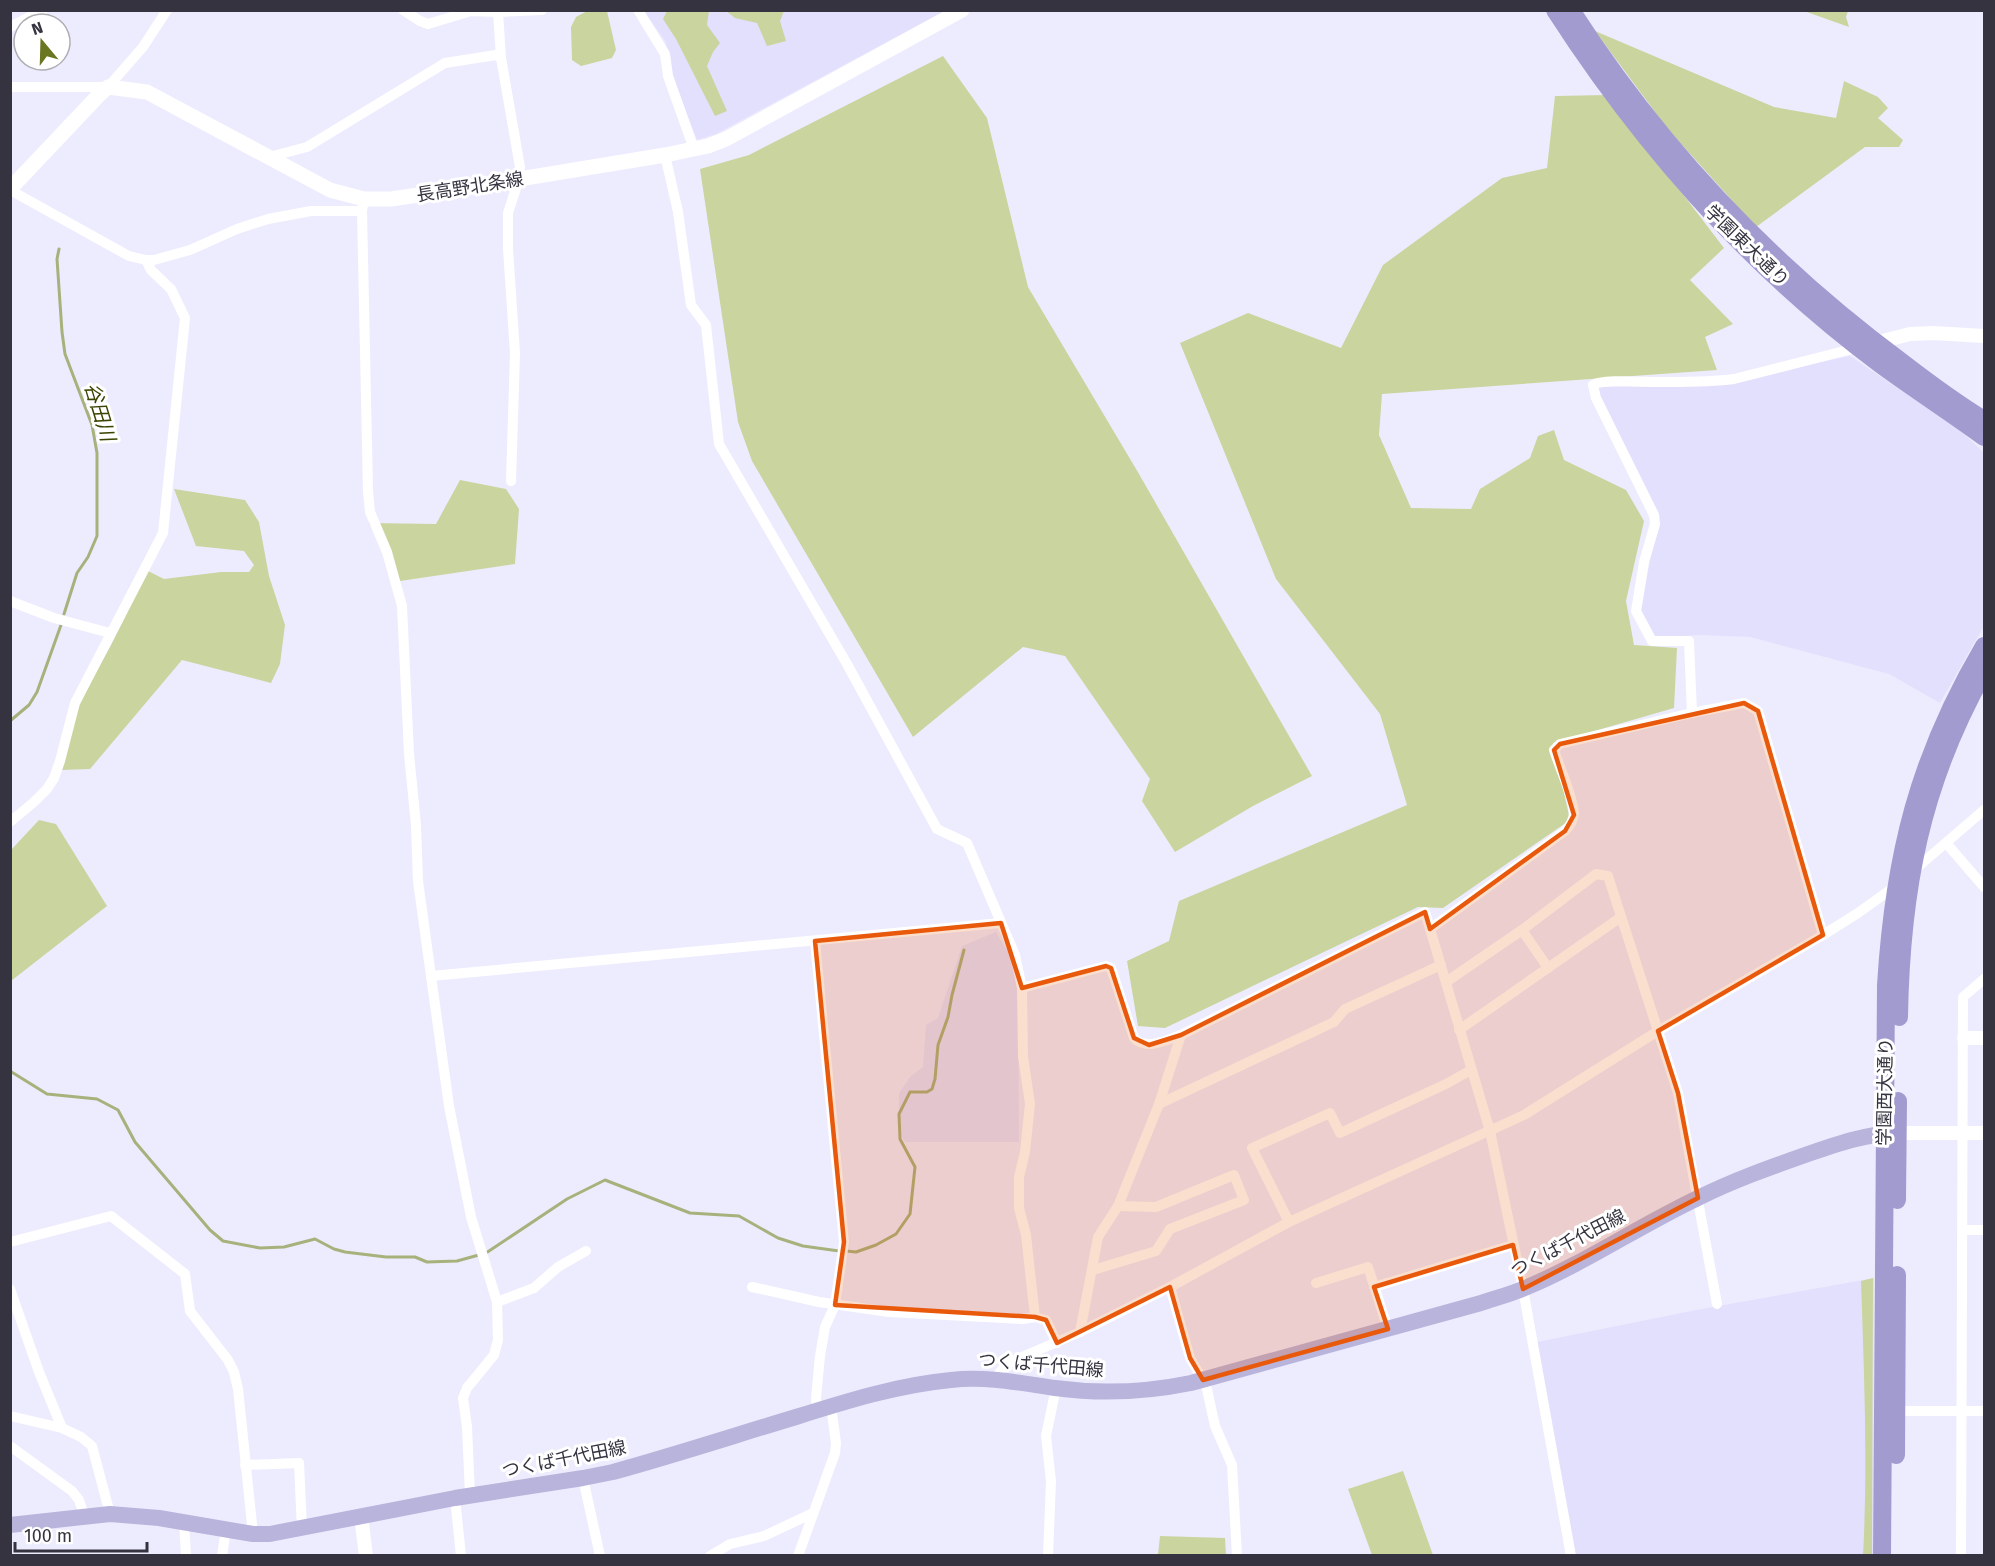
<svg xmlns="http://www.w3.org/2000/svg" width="1995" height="1566" font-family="'Fira Sans','Noto Sans JP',sans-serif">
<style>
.built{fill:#e3e0fe}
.green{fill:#cad49e}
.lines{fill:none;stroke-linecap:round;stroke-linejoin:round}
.stream{stroke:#a7b17c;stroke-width:3}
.minor{stroke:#fff;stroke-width:10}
.tertiary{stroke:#fff;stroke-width:14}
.secondary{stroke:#fff;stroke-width:15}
.primary{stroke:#b9b4dc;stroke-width:16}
.trunk{stroke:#a29bd0;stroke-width:18}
.marked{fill:#e8590c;fill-opacity:0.2;stroke:#e8590c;stroke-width:4.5;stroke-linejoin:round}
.labels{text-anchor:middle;stroke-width:6;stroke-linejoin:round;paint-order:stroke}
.street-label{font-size:18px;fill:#34333f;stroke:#fff}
.water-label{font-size:20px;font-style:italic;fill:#3c4402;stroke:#fff}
</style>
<rect width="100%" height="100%" fill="#edecfe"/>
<g class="built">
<polygon points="644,11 944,11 716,134 697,140 671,73 670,56 665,41"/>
<polygon points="1850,356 1960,430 1984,453 1984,626 1940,703 1889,674 1750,637 1699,635 1655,638 1641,611 1652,548 1658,531 1597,392 1599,386 1650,387 1807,365"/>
<polygon points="996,932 1008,953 1018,988 1019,1142 905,1142 899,1132 899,1093 911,1076 923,1067 926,1025 938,1018 962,946"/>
<polygon points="1874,1278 1873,1555 1575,1555 1537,1342 1696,1310"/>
</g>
<g class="green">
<polygon points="589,10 607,11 616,50 612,58 581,66 572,60 571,27 576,17"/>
<polygon points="667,11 709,11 707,25 720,43 713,52 707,66 727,111 715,116 676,39 663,19"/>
<polygon points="726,11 784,11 780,21 786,41 767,46 757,23 735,18"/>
<polygon points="1804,11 1848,11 1846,17 1849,27"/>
<polygon points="1595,31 1774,107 1836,118 1844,81 1878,97 1888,108 1878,118 1903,140 1899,147 1865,147 1756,227 1667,128"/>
<polygon points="943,56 987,118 1028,287 1139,474 1312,776 1253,806 1175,852 1142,801 1150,779 1065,656 1023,647 913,737 752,461 738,422 700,169 749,155"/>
<polygon points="1607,95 1724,248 1690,280 1733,324 1705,337 1717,370 1382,394 1379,435 1411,508 1471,509 1480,489 1530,458 1538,436 1554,430 1564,460 1626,490 1644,521 1626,601 1634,645 1677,648 1674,708 1553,743 1570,820 1443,908 1418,907 1165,1028 1138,1026 1127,961 1169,941 1179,901 1407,805 1380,714 1276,579 1180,343 1248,313 1341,348 1383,265 1502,178 1547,168 1555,96"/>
<polygon points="460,480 506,489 519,509 515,564 400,581 369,523 436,524"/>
<polygon points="174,489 245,500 259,522 269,576 285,625 280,664 271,683 182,660 90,769 62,770 80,701 110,647 148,571 164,579 221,572 249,572 254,565 244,551 196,546"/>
<polygon points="39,820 56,824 107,906 11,981 11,850"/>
<path d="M1873 1278 1872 1555 1863 1556C1868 1464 1864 1372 1861 1281Z"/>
<polygon points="1403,1471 1433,1555 1372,1555 1348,1489"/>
<polygon points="1160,1536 1225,1538 1226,1555 1158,1555"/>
</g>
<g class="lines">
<g class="stream">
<polyline points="59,249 57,259 62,332 65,354 92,425 97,453 97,536 88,557 77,573 64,614"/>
<polyline points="10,721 29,705 37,692 61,625"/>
<polyline points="10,1071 47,1094 97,1099 118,1110 135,1142 210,1230 223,1241 260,1248 284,1247 315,1239 334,1249 345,1252 386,1257 415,1257 427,1262 457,1261 486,1253 567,1199 605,1180 690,1213 739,1216 778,1238 803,1246 839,1251"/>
<polyline points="846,1251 856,1252 876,1245 896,1234 910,1214 915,1167 900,1139 899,1114 910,1092 927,1092 932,1089 935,1079 938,1045 948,1017 952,995 964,950"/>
</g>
<g class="minor">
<polyline points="403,10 420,21 428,24 471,11 498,12 542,10"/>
<polyline points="638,10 665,54 668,76 694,149"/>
<polyline points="498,12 501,58"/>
<polyline points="10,27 43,10"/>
<polyline points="10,87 108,87 143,47 167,10"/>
<polyline points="665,155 678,212 691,305 706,325 719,444 847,664 937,829 967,843 1015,955 1022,988 1023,1056 1030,1104 1025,1152 1019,1177 1019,1208 1026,1235 1035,1317"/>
<polyline points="269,157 307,147 445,63 496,55 501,58 520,167 519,179 508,213 508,249 515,353 511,481"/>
<polyline points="10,190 129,256 146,260 154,260 190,250 237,229 268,219 311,211 362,211"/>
<polyline points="364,199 362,211 368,491 370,512 387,552 402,606 409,754 416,825 418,881 431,976 449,1106 471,1217 497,1302 498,1340 494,1355 467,1388 463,1398 467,1427 470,1495"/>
<polyline points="10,601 54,618 110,633"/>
<path d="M1692 713 1689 641H1652L1636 611 1644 562 1655 524 1654 515 1596 398 1593 385C1603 378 1652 383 1668 382 1690 382 1712 382 1734 379L1860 347"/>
<polyline points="10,822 34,802 47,789 54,778 60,761 75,703 163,533 185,318 171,289 151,270 146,260"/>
<polyline points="1947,844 1984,887"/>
<polyline points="1913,871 1984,810"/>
<path d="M1430 929 1565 831C1570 826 1573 821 1574 814 1574 799 1559 766 1554 750L1560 744 1692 713 1744 703 1758 711 1823 935"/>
<polyline points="1522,930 1548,968"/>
<polyline points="815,941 844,1242 835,1305 825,1327 820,1356 816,1398 817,1410"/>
<polyline points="431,976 1001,923"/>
<polyline points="1446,982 1522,930 1596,874 1608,876 1678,1093 1717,1304"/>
<path d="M1022 988 1106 966 1111 968 1134 1038C1147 1051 1166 1040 1181 1035L1425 912 1490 1131 1523 1289 1571 1556"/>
<polyline points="1459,1030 1621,917"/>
<polyline points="1159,1104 1334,1022 1345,1009 1441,965"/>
<polyline points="1289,1222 1252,1148 1330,1113 1340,1133 1446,1084 1471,1070"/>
<polyline points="1963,1230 1984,1230"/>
<polyline points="10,1242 111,1216 185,1274 190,1311 228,1360 234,1372 238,1389 253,1534"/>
<polyline points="1093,1270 1156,1251 1170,1229 1244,1200 1234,1175 1156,1207 1118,1206"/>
<polyline points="1316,1283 1368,1267 1388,1329"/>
<polyline points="752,1287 819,1302 889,1312 1023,1319 1035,1317 1046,1320 1057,1343"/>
<polyline points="1170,1287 1190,1358 1206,1385 1215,1426 1232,1465 1237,1556"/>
<polyline points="1374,1287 1513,1245"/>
<polyline points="10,1289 39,1372 62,1428"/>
<polyline points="497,1302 534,1288 558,1267 586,1251"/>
<polyline points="1080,1332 1098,1237 1118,1206 1159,1104 1181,1035"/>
<polyline points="995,1379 1006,1364 1080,1332 1170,1287 1289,1222 1524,1115 1658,1031 1823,935 1858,913 1897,885"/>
<polyline points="1896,1411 1984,1411"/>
<polyline points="10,1416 62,1428 81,1437 92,1446 110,1514"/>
<polyline points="10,1446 72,1491 79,1500 84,1515"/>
<polyline points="245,1465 299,1463 302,1529"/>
<polyline points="583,1478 600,1556"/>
<polyline points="455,1498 461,1556"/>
<polyline points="184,1522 186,1555"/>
<polyline points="222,1556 226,1529"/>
<polyline points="710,1556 730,1544 764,1536 813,1513"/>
<polyline points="798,1556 835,1453 836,1443 831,1406"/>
<polyline points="1048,1556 1051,1481 1046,1436 1056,1388"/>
<polyline points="1961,1556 1963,997 1984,979"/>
</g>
<g class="tertiary">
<polyline points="1871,344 1910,334 1933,333 1984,336"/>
<polyline points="1964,1038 1984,1038"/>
<polyline points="1898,1133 1984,1133"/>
<polyline points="361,1516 366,1556"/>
</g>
<polyline class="secondary" points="10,189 98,96 108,87 147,92 330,190 364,199 391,199 459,189 665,155 708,146 726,139 962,10"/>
<path class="primary" d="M10 1525 110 1514 159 1518 253 1534H270L455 1498 583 1478 613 1472C675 1455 736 1435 796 1417 847 1401 898 1385 951 1380 987 1376 1020 1383 1055 1388 1099 1394 1147 1392 1191 1383L1481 1303C1496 1298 1511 1294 1525 1288 1585 1263 1639 1226 1698 1198 1734 1180 1771 1167 1808 1154 1837 1144 1865 1134 1896 1133"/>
<g class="trunk">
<path d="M1555 10C1642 145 1751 268 1880 364 1914 389 1950 412 1984 437"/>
<path d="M1571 10C1659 147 1772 266 1903 363 1929 383 1956 403 1984 420"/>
<path d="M1899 1017C1901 890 1921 784 1984 672"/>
<polyline points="1897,1200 1898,1101"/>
<polyline points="1896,1455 1897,1275"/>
<path d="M1882 1556 1886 985C1894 856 1918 758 1984 646"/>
</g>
</g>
<path class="marked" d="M1744 703 1758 711 1823 935 1658 1031 1678 1093 1698 1198 1523 1289 1513 1245 1374 1287 1388 1329 1203 1380 1190 1358 1170 1287 1057 1343 1046 1320 1035 1317 835 1305 844 1242 815 941 1001 923 1022 988 1106 966 1111 968 1134 1038 1149 1045 1181 1035 1425 912 1430 929 1565 831 1574 815 1554 750 1560 744Z"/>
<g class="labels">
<g class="street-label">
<text transform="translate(470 187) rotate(-9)" y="6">長高野北条線</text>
<text transform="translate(1747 246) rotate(44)" y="6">学園東大通り</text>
<text transform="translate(1885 1092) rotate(-89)" y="6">学園西大通り</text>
<text transform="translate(1568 1243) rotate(-27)" y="6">つくば千代田線</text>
<text transform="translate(1041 1365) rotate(5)" y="6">つくば千代田線</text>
<text transform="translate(564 1459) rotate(-11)" y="6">つくば千代田線</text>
</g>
<g class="water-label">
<text transform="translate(100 412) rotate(73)" y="7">谷田川</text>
</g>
</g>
<rect width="1995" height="1566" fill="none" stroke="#34333f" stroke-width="24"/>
<g transform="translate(42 42) rotate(341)"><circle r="28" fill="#ffffff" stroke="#aeadb2" stroke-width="1.5"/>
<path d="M0-4.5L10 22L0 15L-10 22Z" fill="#6b7621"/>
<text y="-9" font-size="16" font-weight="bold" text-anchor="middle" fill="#34333f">N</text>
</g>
<path d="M15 1542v9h132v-9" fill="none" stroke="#34333f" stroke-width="3"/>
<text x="24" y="1542" font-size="18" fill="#34333f" stroke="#ffffff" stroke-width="4.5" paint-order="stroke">100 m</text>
</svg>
